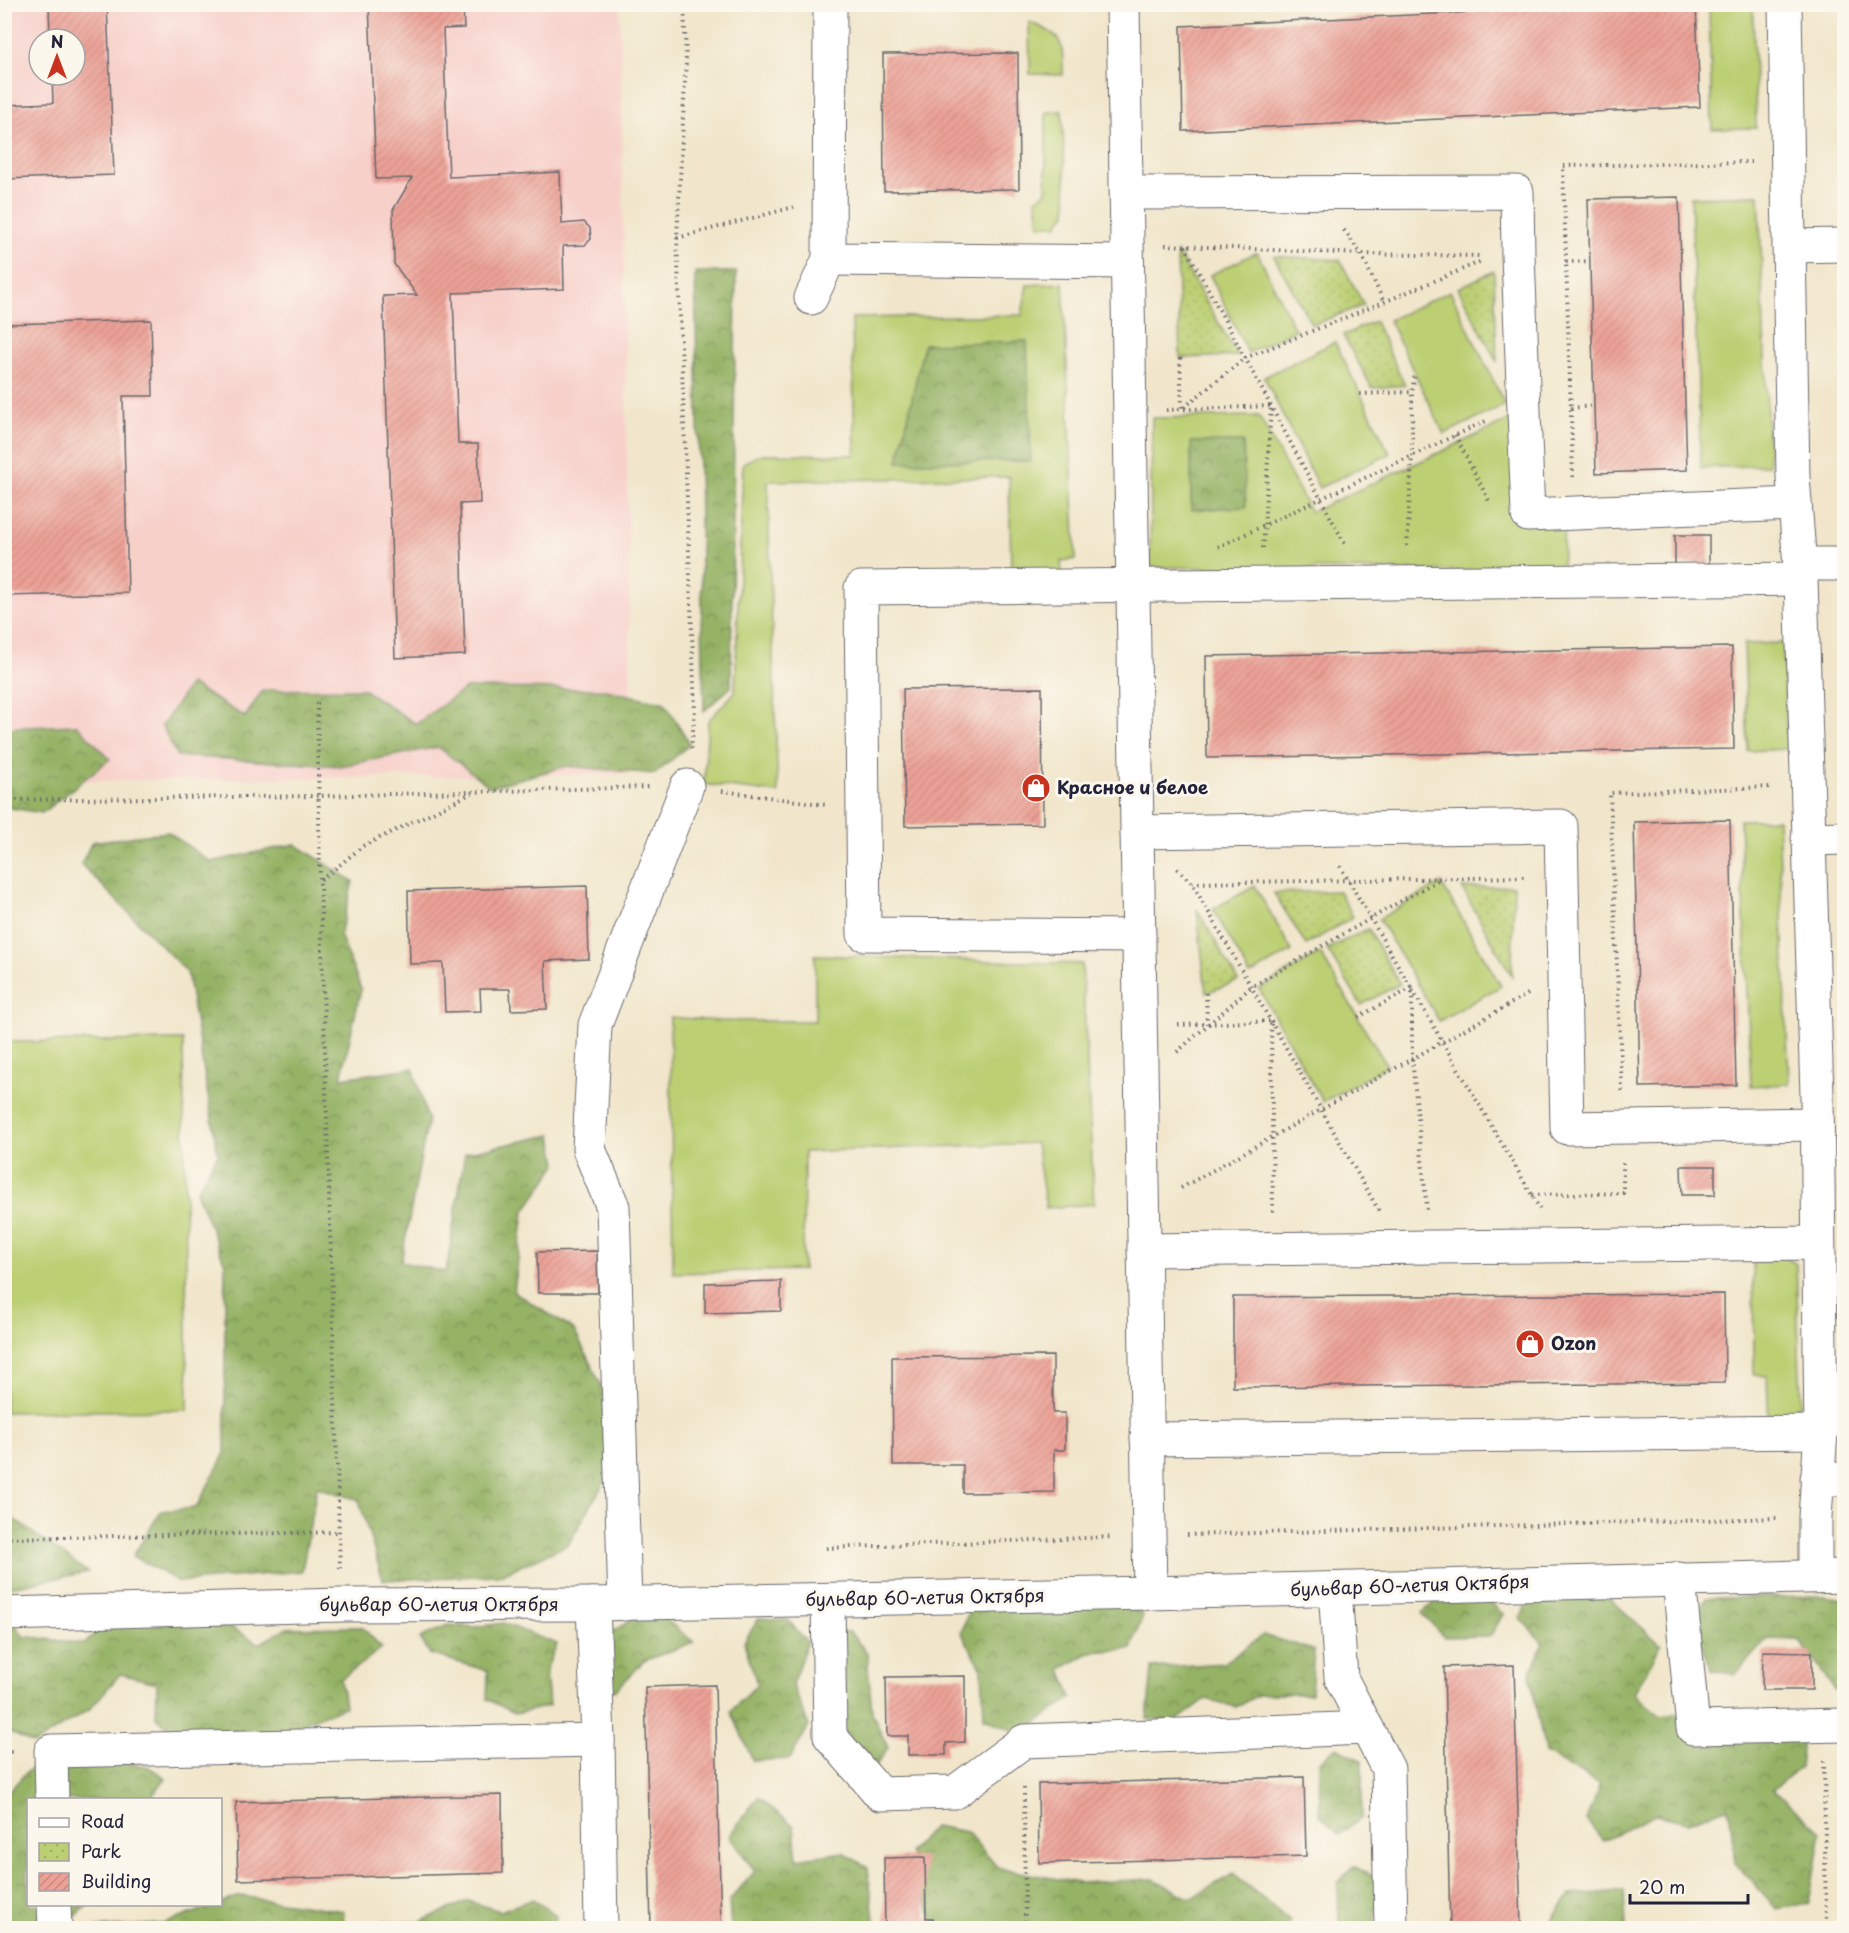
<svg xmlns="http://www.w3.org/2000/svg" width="1849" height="1933" font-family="'Playpen Sans',sans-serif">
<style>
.built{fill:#f7d0ca;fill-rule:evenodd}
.grass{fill:#bccf73;stroke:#6f7857;stroke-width:1.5}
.forest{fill:url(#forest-crowns);stroke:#5c6a50;stroke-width:1.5}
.park{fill:url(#park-dots);stroke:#6f7857;stroke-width:1.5}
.building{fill:url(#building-hatch)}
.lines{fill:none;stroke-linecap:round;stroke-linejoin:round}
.minor-casing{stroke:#6a676d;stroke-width:35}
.path{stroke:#6a676d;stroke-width:4;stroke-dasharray:1.5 4.5;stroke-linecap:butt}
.minor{stroke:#fff;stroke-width:33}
.labels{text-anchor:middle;stroke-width:6;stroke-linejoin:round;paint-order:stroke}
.poi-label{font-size:18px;font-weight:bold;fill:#22223b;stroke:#fbf7ec;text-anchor:start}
.street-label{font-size:18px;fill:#22223b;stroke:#fbf7ec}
</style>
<defs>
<pattern id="forest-crowns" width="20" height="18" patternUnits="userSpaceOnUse" patternTransform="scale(1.5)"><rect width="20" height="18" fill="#95b265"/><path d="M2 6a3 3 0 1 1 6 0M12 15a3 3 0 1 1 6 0" fill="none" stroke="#799054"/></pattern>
<pattern id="park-dots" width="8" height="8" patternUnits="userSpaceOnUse" patternTransform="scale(1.5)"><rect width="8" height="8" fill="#bccf73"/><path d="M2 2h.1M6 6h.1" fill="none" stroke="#a1b164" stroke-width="1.8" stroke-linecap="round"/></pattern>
<pattern id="building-hatch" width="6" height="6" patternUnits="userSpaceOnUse" patternTransform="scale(1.5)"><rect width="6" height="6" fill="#eca196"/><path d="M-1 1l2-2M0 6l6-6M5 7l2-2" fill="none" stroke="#ca8a82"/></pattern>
</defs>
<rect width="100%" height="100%" fill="#fbf7ec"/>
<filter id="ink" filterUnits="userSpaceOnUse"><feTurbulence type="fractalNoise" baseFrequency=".0167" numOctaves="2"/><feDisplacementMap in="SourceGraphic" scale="12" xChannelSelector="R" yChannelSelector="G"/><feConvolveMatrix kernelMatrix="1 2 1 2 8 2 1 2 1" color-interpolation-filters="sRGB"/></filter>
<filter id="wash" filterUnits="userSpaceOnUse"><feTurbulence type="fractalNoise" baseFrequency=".008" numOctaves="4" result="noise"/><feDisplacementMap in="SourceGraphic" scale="24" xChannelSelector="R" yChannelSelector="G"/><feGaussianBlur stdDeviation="1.35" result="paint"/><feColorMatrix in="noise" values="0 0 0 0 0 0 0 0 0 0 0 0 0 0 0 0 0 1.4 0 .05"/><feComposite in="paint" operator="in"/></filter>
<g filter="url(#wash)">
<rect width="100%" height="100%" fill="#f1e6cb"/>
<path class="built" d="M4 5H620L632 774 5 782ZM39 39H75V75H39Z"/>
<g class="grass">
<polygon points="1709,5 1753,5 1756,128 1712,129"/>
<path d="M1029 22C1063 36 1063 39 1063 75L1030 74Z"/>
<polygon points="1062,111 1067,212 1057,225 1039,225 1036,199 1046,192 1046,112"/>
<polygon points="1759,195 1769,465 1701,468 1691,197"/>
<polygon points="1257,252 1295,330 1248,353 1210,275"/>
<polygon points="1063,283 1076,559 1061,561 1064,600 1034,604 1011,570 1009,477 768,481 770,574 778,793 704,784 708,721 735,692 743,463 762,454 855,455 852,318 1022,315 1027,285"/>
<polygon points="1450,291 1505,405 1444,434 1389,320"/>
<polygon points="1335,342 1390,454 1319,488 1264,377"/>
<polygon points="1259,416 1311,512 1514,418 1515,522 1564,526 1562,572 1150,567 1152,418"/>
<polygon points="1783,643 1787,749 1748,751 1744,644"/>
<polygon points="1778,819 1789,1084 1751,1086 1740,820"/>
<polygon points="1441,883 1501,986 1439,1021 1379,919"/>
<polygon points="1255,886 1292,951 1250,975 1213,909"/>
<polygon points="1320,953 1387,1066 1323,1102 1259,989"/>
<polygon points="815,955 1082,964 1094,1204 1046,1208 1036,1143 804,1152 803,1270 673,1273 670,1017 719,1021 815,1021"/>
<polygon points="183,1040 188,1410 5,1412 5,1042"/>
<polygon points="1753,1252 1777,1252 1796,1264 1801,1404 1774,1424 1769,1423 1767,1376 1754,1375"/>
</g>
<g class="forest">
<polygon points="695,272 736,272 731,687 704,711"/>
<polygon points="1027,341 1031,461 898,462 924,344"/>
<polygon points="1191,442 1243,442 1246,507 1191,510"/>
<polygon points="190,684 245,717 263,690 363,689 416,724 466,688 601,689 665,703 690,744 655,774 567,766 490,787 438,747 341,766 177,756 162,726"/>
<polygon points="77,725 110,759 42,813 5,807 5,728"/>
<polygon points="168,832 211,862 295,844 353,881 340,935 361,989 341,1078 413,1068 428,1120 401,1262 446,1272 465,1153 552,1135 557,1164 524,1212 514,1292 574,1330 601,1385 613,1467 568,1545 500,1575 383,1580 359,1500 317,1487 302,1571 179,1582 133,1556 161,1511 196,1508 225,1453 225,1264 196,1191 218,1154 187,972 81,864 92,842"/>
<polygon points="5,1513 88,1572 5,1588"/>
<polygon points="1065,1581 1101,1581 1143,1615 1131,1649 1090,1652 1061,1669 1072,1698 1020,1734 984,1718 982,1669 961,1632 973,1601 1033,1613"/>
<polygon points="1596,1586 1661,1645 1634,1694 1661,1716 1706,1710 1731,1724 1803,1738 1800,1767 1773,1790 1821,1832 1809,1903 1777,1909 1735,1863 1729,1807 1688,1822 1655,1815 1603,1840 1586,1820 1600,1784 1545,1753 1530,1675 1543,1643 1520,1618 1533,1590"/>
<polygon points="1477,1590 1503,1614 1491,1636 1444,1637 1422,1613 1447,1591"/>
<polygon points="1825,1596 1844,1599 1844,1702 1799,1640 1767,1639 1735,1675 1712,1670 1693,1622 1706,1598"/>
<polygon points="4,1608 23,1636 85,1644 109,1618 209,1614 259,1644 287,1628 362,1627 382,1648 341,1679 345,1707 303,1723 272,1751 202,1759 156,1717 157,1683 120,1674 90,1709 34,1744 5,1730"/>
<polygon points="651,1608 694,1642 644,1661 615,1691 589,1684 607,1635"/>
<polygon points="759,1618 788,1620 807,1642 792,1685 809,1726 790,1759 753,1761 731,1711 757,1684 744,1642"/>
<polygon points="503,1623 557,1644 546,1670 549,1706 516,1714 487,1699 488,1671 430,1654 420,1638 448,1625 476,1627"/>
<polygon points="834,1632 850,1632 867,1653 872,1713 888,1748 873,1770 831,1765 819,1700"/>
<polygon points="1263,1635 1314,1650 1311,1694 1260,1694 1236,1707 1206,1699 1175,1722 1147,1719 1152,1668 1224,1663"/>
<polygon points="1336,1747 1362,1761 1362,1817 1339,1835 1320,1815 1319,1763"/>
<polygon points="88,1759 147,1766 166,1778 150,1799 28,1800 28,1904 88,1905 63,1928 5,1928 4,1796 30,1769"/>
<polygon points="758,1797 794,1826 797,1859 843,1852 868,1868 875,1928 731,1928 729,1901 755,1871 729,1836"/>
<polygon points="934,1826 967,1832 998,1868 1079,1883 1154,1879 1190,1899 1233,1874 1291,1922 1285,1928 936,1928 910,1852"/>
<polygon points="1353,1866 1380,1880 1374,1928 1339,1928 1338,1883"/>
<polygon points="1624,1891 1626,1928 1546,1928 1570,1895"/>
<polygon points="239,1896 344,1911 343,1928 89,1928 164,1924"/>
<polygon points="533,1899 556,1916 555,1928 376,1928 379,1922 419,1922 468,1901 500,1911"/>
</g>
<g class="park">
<polygon points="1177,252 1238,356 1180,358"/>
<polygon points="1274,256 1340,260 1364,305 1312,325"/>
<polygon points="1494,271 1497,362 1458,288"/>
<polygon points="1375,321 1375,322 1405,385 1372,388 1343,335"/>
<polygon points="1514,886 1512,976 1462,888"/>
<polygon points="1339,891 1353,917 1306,945 1274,893"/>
<polygon points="1197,909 1238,981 1206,993"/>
<polygon points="1368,929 1400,984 1361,1005 1327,949"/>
</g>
<g id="blocks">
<g class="building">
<polygon points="49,4 107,4 114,175 5,179 5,105 53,103 52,75 75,75 75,39 50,39"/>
<polygon points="369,4 463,4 464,28 443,29 449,177 560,172 562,224 584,222 590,228 591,239 585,245 563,246 564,289 453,293 458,444 478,444 480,503 460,504 465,655 395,658 383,296 417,295 394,264 393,210 412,178 376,179"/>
<polygon points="1642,4 1696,4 1700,107 1183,131 1181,26"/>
<polygon points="1018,53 1019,189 884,191 883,54"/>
<polygon points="1679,197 1687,470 1596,473 1588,199"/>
<polygon points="151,320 153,396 123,396 128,593 4,596 4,324"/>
<rect x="1675" y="535" width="34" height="29"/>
<polygon points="1732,647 1734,749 1207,758 1206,656"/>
<polygon points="1042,688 1043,824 905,826 903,689"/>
<polygon points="1730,820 1736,1085 1640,1087 1634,822"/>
<polygon points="587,886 589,959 545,961 547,1009 511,1010 510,989 480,989 481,1011 445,1012 443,963 410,964 408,891"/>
<polygon points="1681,1166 1715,1166 1715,1195 1682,1195"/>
<polygon points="597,1251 598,1293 538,1293 537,1252"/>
<polygon points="781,1281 781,1311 705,1313 705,1283"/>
<polygon points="1724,1294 1725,1383 1233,1387 1233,1297"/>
<polygon points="1053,1356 1053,1413 1065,1413 1065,1450 1054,1450 1054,1492 963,1493 963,1465 893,1465 892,1357"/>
<polygon points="1763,1651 1812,1652 1812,1690 1762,1690"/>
<polygon points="1514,1665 1521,1928 1450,1928 1444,1667"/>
<polygon points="965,1676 965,1742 946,1743 946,1755 908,1755 908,1736 887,1736 886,1677"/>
<polygon points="715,1685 721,1928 651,1928 645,1687"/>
<polygon points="1304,1777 1306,1856 1039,1863 1038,1784"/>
<polygon points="502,1795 503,1873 238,1880 236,1802"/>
<polygon points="925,1857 926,1918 933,1918 933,1928 885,1928 884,1858"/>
</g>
</g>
</g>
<g filter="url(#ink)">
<use href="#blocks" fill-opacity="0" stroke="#6a676d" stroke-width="1.5"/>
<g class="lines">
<g class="minor-casing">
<g id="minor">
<polyline points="830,4 829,259 1127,262"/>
<polyline points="1123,4 1150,1593"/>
<polyline points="1785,4 1793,477 1801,579 1817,1096 1821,1432 1815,1517 1815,1576"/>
<polyline points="1128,193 1517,192 1518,255 1528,515 1795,504"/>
<polyline points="1789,246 1844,245"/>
<polyline points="811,298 829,259"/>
<polyline points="1800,564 1844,564"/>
<polyline points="1137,832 1561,826 1567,1128 1817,1124"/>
<polyline points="1808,839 1844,838"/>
<polyline points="1139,936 864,934 861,588 1801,579"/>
<polyline points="1144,1250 1818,1243"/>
<polyline points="1147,1439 1821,1432"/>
<polyline points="1817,1479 1844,1479"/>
<polyline points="1679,1579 1693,1728 1844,1725"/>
<polyline points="1335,1589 1341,1678 1388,1769 1391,1928"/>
<polyline points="828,1600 830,1736 880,1794 955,1792 1024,1741 1367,1728"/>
<polyline points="593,1604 598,1740 601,1928"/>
<polyline points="625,1604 613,1207 589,1149 595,1025 687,786"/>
<polyline points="4,1614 341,1605 593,1604 1150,1593 1844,1576"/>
<polyline points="52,1800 51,1751 598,1740"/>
<polyline points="54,1904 55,1928"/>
</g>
</g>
<g class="path">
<polyline points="684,4 686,62 677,238 695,710 691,750"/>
<polyline points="1344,230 1361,254 1384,302"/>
<polyline points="677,238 794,207"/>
<polyline points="1165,245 1361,254 1481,256"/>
<polyline points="1185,246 1346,546"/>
<polyline points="1566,262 1590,261"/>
<polyline points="1180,358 1182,409 1245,358 1384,302 1482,261"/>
<polyline points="1360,394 1412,392"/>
<polyline points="1571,408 1594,406"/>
<polyline points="1166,410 1271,406 1263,548"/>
<polyline points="1455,435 1489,501"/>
<polyline points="1573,477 1563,166 1751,162"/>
<polyline points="1407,546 1412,456 1412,392 1415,373"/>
<polyline points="1218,547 1488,420"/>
<polyline points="317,703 320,880 340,1569"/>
<polyline points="722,791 827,805"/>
<polyline points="4,800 318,796 649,787"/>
<polyline points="1340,866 1540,1209"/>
<polyline points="1177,869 1192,883 1379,1211"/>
<polyline points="321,880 363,846 472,793"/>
<polyline points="1192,883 1525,877"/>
<polyline points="1206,993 1207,1024"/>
<polyline points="1358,1017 1412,988 1412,1058 1427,1211"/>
<polyline points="1178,1025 1271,1021 1273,1212"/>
<polyline points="1177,1052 1251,987 1438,880"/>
<polyline points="1622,1091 1610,793 1772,787"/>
<polyline points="1181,1188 1528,994"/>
<polyline points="1532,1195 1623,1193 1623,1163"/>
<polyline points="1187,1535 1779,1518"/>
<polyline points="4,1538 339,1532"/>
<polyline points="826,1548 1113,1537"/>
<polyline points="4,1752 15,1752"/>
<polyline points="1824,1761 1826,1928"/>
<polyline points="1024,1788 1025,1928"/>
</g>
<use href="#minor" class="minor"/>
</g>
</g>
<defs>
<g id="shop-disc" transform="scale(1.5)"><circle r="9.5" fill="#c8321e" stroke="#fbf7ec"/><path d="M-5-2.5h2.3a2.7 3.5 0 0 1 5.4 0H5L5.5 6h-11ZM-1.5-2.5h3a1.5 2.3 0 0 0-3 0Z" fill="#fff"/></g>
</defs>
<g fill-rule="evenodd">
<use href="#shop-disc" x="1036" y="788"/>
<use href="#shop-disc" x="1530" y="1344"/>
</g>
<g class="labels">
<g class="poi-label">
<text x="1057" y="794">Красное и белое</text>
<text x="1551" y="1350">Ozon</text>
</g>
<g class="street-label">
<text transform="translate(1410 1586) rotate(-2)" y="6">бульвар 60-летия Октября</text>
<text transform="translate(925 1598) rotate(-1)" y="6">бульвар 60-летия Октября</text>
<text x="439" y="1611">бульвар 60-летия Октября</text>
</g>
</g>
<rect width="1849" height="1933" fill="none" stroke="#fbf7ec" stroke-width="24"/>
<rect x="27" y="1798" width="195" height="108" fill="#fbf7ec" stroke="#a4a2a5" stroke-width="1.5"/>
<rect x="39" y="1818" width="30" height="9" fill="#ffffff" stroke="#a4a2a5" stroke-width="1.5"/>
<text x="81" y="1828" font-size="18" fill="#22223b">Road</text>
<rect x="39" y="1843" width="30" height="18" fill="url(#park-dots)" stroke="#a4a2a5" stroke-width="1.5"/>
<text x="81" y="1858" font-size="18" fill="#22223b">Park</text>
<rect x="39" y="1873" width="30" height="18" fill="url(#building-hatch)" stroke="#a4a2a5" stroke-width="1.5"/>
<text x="81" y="1888" font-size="18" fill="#22223b">Building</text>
<g transform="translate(57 57)"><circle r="28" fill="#fbf7ec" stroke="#a4a2a5" stroke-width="1.5"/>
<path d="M0-4.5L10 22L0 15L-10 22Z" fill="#c8321e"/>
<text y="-9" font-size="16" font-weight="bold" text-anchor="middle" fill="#22223b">N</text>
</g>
<path d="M1630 1894v9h118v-9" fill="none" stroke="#22223b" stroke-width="3"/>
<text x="1639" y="1894" font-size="18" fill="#22223b" stroke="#fbf7ec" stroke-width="4.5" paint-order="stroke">20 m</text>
</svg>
